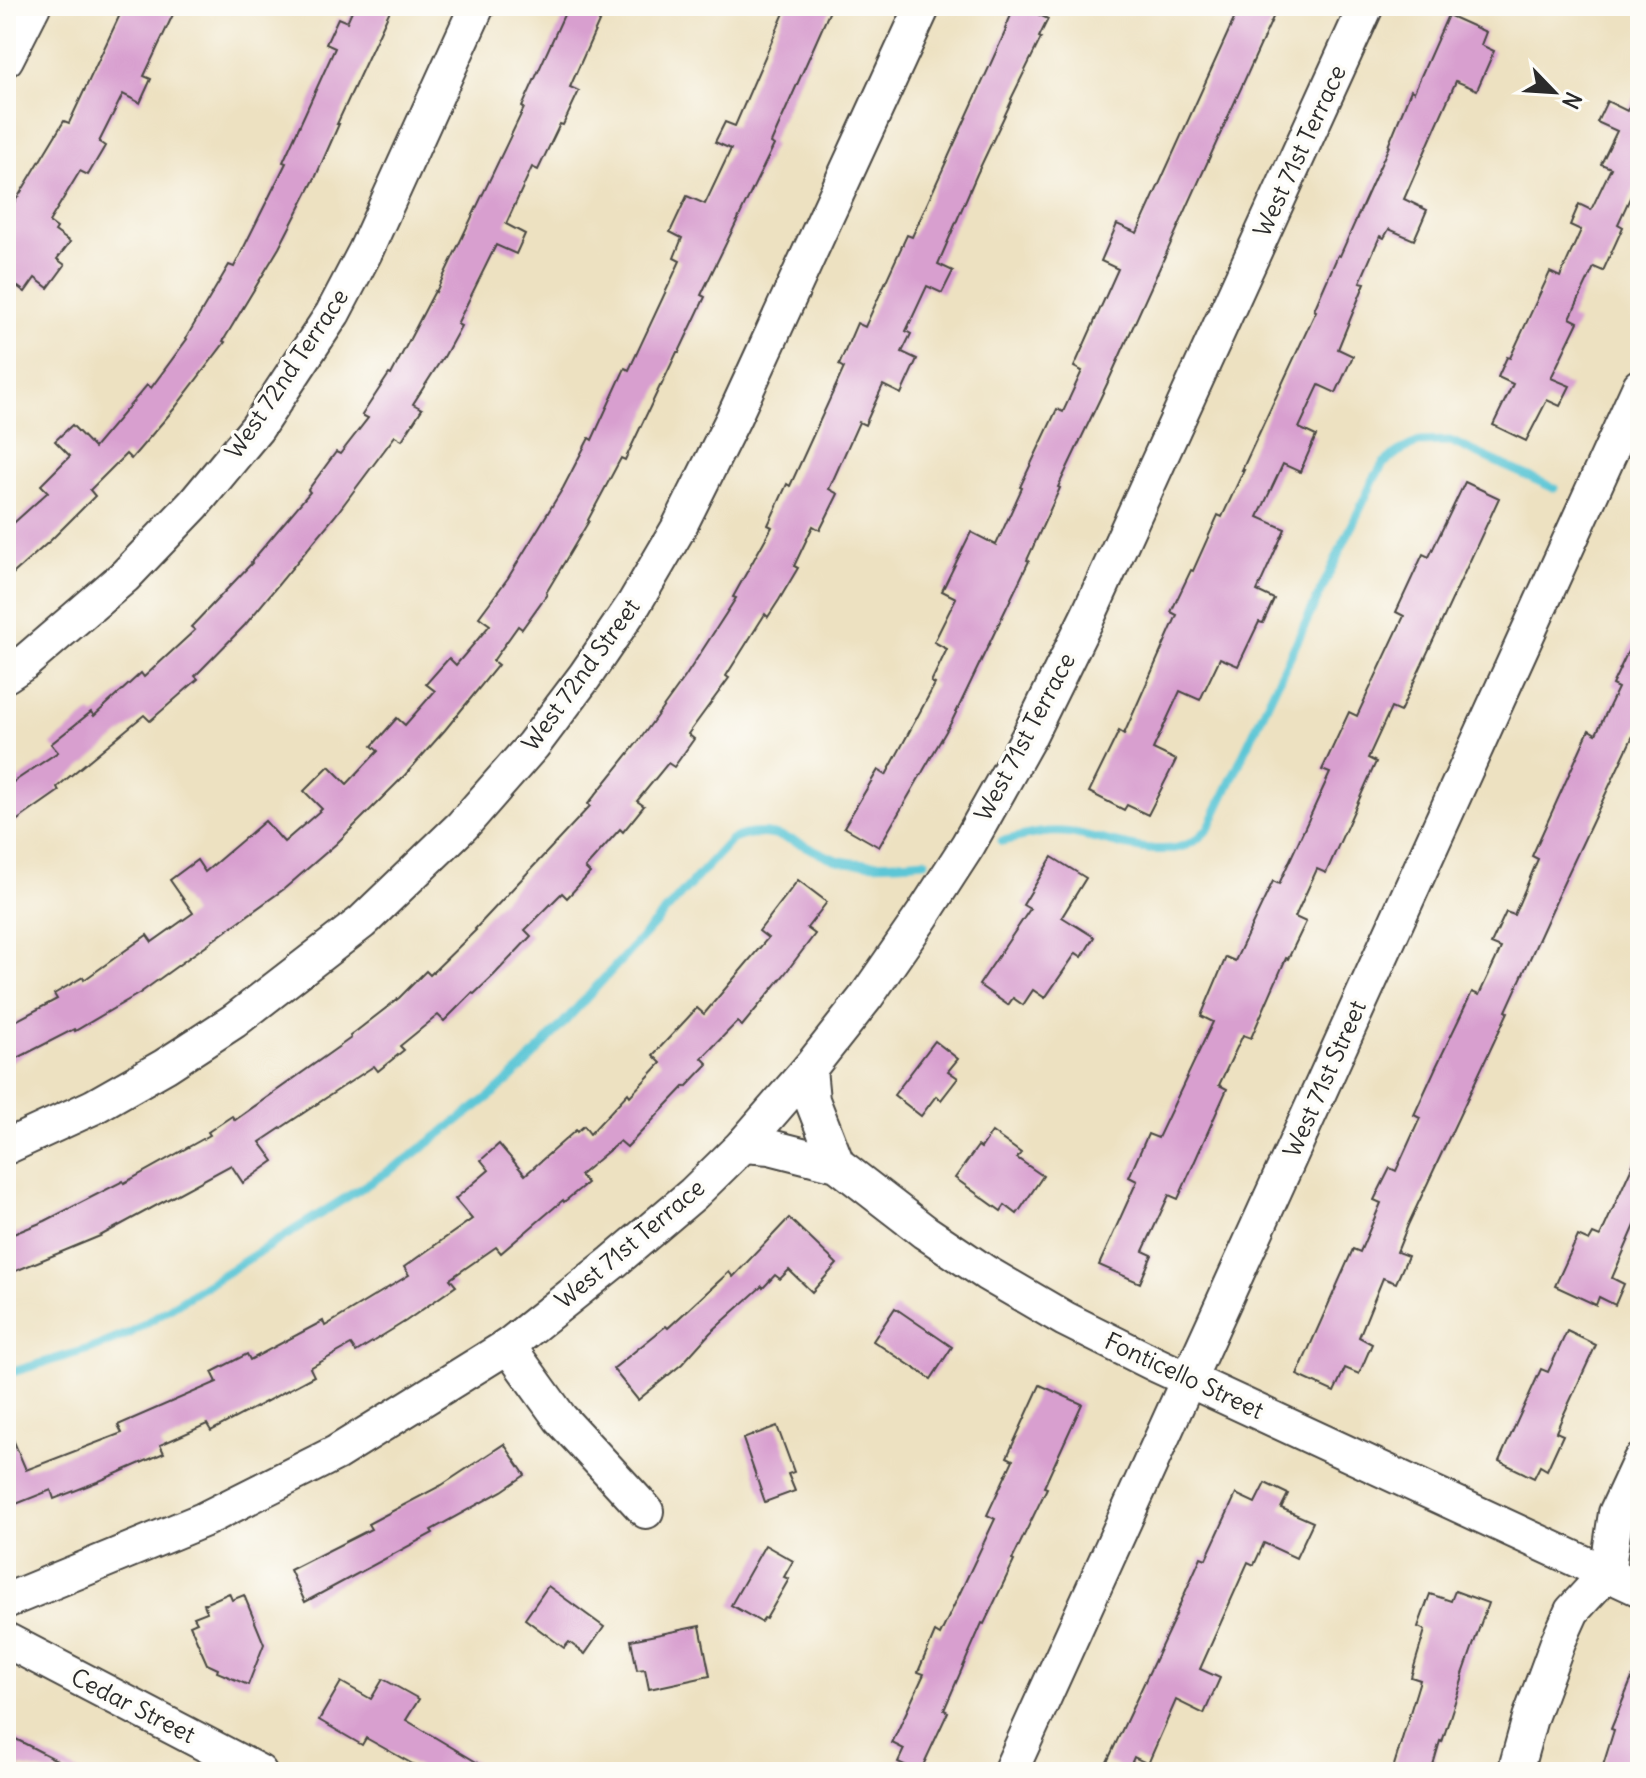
<svg xmlns="http://www.w3.org/2000/svg" width="1646" height="1778" font-family="Delius,sans-serif">
<style>
.lines{fill:none;stroke-linecap:round;stroke-linejoin:round}
.stream{stroke:#5cc6d6;stroke-width:9}
.building{fill:#d89fcf}
.minor-casing{stroke:#484642;stroke-width:38}
.minor{stroke:#fff;stroke-width:34}
.labels{text-anchor:middle;stroke-width:7;stroke-linejoin:round;paint-order:stroke}
.street-label{font-size:24px;fill:#2b2b2b;stroke:#fdfcf7}
</style>
<rect width="100%" height="100%" fill="#fdfcf7"/>
<filter id="ink" filterUnits="userSpaceOnUse"><feTurbulence type="fractalNoise" baseFrequency=".0125" numOctaves="2"/><feDisplacementMap in="SourceGraphic" scale="16" xChannelSelector="R" yChannelSelector="G"/><feConvolveMatrix kernelMatrix="1 2 1 2 8 2 1 2 1" color-interpolation-filters="sRGB"/></filter>
<filter id="wash" filterUnits="userSpaceOnUse"><feTurbulence type="fractalNoise" baseFrequency=".006" numOctaves="4" result="noise"/><feDisplacementMap in="SourceGraphic" scale="32" xChannelSelector="R" yChannelSelector="G"/><feGaussianBlur stdDeviation="1.8" result="paint"/><feColorMatrix in="noise" values="0 0 0 0 0 0 0 0 0 0 0 0 0 0 0 0 0 1.4 0 .05"/><feComposite in="paint" operator="in"/></filter>
<g filter="url(#wash)">
<rect width="100%" height="100%" fill="#ede1c1"/>
<g class="lines">
<g class="stream">
<path d="M1002 841C1022 837 1043 830 1063 832 1107 835 1176 873 1209 827L1374 479 1383 464 1398 452 1410 446 1420 442 1450 441 1554 488"/>
<path d="M6 1374 99 1346 130 1333 406 1160 493 1094 523 1067 731 840C759 826 788 837 814 850 822 853 830 858 837 860 858 866 903 863 925 861"/>
</g>
</g>
<g id="blocks">
<g class="building">
<polygon points="124,6 177,6 144,76 151,79 140,103 123,94 99,142 105,146 88,175 80,171 49,222 57,228 55,231 70,242 57,259 65,265 48,288 35,278 25,292 6,278 6,213 18,197 64,121 69,123"/>
<polygon points="354,6 392,6 337,124 339,124 316,176 279,248 223,341 225,342 174,409 131,459 126,454 90,490 95,496 51,540 6,580 6,530 48,492 41,485 70,456 55,441 72,425 94,448 147,385 151,388 187,339 186,338 229,265 234,267 286,163 283,162 335,48 326,44 338,18 347,22"/>
<polygon points="568,6 606,6 570,87 579,91 563,125 560,124 538,170 532,167 506,224 525,234 516,254 496,245 457,324 461,326 444,357 443,357 413,404 422,409 402,440 395,436 335,516 245,625 195,676 198,679 150,721 144,715 57,787 59,791 6,828 6,787 58,752 51,744 91,712 94,716 141,673 144,677 195,630 191,627 252,563 251,562 310,492 308,490 336,452 340,454 368,418 362,415 389,374 391,375 435,291 436,292 524,108 522,107"/>
<polygon points="787,6 832,6 771,143 774,145 701,295 705,297 679,352 677,352 661,386 660,386 625,460 621,458 588,520 589,521 546,593 547,594 522,629 518,626 493,661 498,665 445,730 405,775 336,844 284,889 140,993 75,1031 74,1029 6,1064 6,1026 57,999 54,994 83,977 84,980 147,935 152,942 193,913 170,880 197,860 205,872 265,821 284,842 322,809 304,791 329,766 347,784 378,751 372,746 397,718 405,725 435,691 426,684 449,658 456,665 490,625 479,617 508,578 563,488 589,438 592,440 625,368 629,370 680,261 674,258 682,238 670,232 687,196 705,204 731,149 715,142 725,122 735,126"/>
<polygon points="1015,6 1021,6 1048,19 1039,37 1041,38 1011,99 1012,100 977,174 938,264 953,271 942,293 927,286 906,331 911,334 902,352 917,359 901,394 883,385 865,425 859,422 829,489 838,494 820,530 813,526 794,566 798,568 779,600 768,617 765,614 726,676 729,678 688,734 694,739 674,767 668,763 637,801 644,806 623,832 620,829 585,868 590,873 567,898 562,893 525,930 531,936 494,975 474,994 472,993 444,1021 438,1015 400,1046 404,1050 378,1071 374,1066 260,1142 274,1161 243,1183 231,1165 100,1236 6,1275 6,1237 45,1221 123,1181 124,1183 210,1135 208,1132 232,1116 235,1120 351,1038 350,1036 399,998 426,971 430,975 476,930 475,929 590,806 588,804 641,738 685,677 736,598 733,597 772,527 768,525 787,484 790,486 844,368 839,365 857,323 865,327 907,235 912,237 1006,30 1005,29"/>
<polygon points="1240,6 1260,6 1275,13 1108,382 1058,487 1060,488 1027,560 1029,561 952,721 879,847 844,827 878,770 886,775 935,684 931,682 947,649 934,642 956,598 942,591 971,532 996,545 1022,488 1020,487 1057,409 1063,412 1082,371 1074,367 1118,269 1101,261 1117,224 1137,233"/>
<polygon points="1448,15 1486,32 1481,45 1494,51 1477,90 1456,81 1404,199 1427,210 1414,240 1389,229 1384,238 1380,236 1360,282 1365,283 1338,349 1353,356 1336,393 1319,385 1299,428 1316,436 1300,472 1283,464 1258,517 1285,529 1257,591 1274,599 1263,623 1259,622 1238,666 1220,658 1200,700 1180,691 1153,749 1176,760 1148,815 1127,805 1124,810 1089,792 1119,731 1124,734 1177,615 1171,612 1191,570 1193,571 1218,515 1222,517 1244,470 1242,470 1316,311 1314,310 1338,255 1340,256 1389,146 1388,146 1411,90 1414,92"/>
<polygon points="1640,84 1640,176 1618,224 1623,227 1603,271 1594,267 1570,318 1578,322 1551,378 1570,386 1560,406 1547,400 1526,441 1493,425 1513,384 1498,377 1507,357 1510,358 1550,272 1560,277 1581,230 1570,225 1579,204 1591,210 1611,168 1601,164 1617,131 1597,122 1607,101 1627,111"/>
<polygon points="1465,482 1499,498 1400,712 1391,708 1368,758 1376,762 1326,873 1317,869 1295,917 1306,922 1288,959 1286,958 1251,1038 1243,1035 1219,1085 1227,1089 1178,1199 1169,1195 1143,1251 1152,1255 1140,1283 1099,1265 1137,1181 1129,1177 1148,1134 1158,1138 1213,1022 1201,1016 1226,957 1235,961 1273,881 1279,884 1330,773 1322,770 1349,712 1357,716 1404,616 1396,612 1423,554 1429,557"/>
<polygon points="1640,626 1640,721 1557,897 1558,897 1506,1011 1508,1012 1408,1225 1397,1252 1408,1256 1396,1283 1383,1278 1359,1337 1372,1344 1359,1374 1345,1368 1334,1392 1297,1375 1353,1249 1360,1252 1381,1203 1374,1200 1390,1168 1396,1171 1420,1118 1414,1115 1436,1067 1472,992 1479,995 1501,948 1491,944 1506,912 1514,915 1538,859 1532,856 1589,730 1596,734 1618,688 1612,685"/>
<polygon points="1052,857 1086,878 1062,917 1094,937 1082,957 1076,953 1045,998 1033,990 1023,1005 1013,998 1008,1005 979,985 1030,909 1023,905"/>
<polygon points="798,880 827,902 807,928 815,934 784,975 742,1026 737,1022 702,1058 708,1064 686,1087 685,1086 627,1147 620,1141 580,1175 587,1183 564,1202 563,1200 501,1253 496,1247 450,1279 456,1286 406,1321 356,1352 351,1345 310,1368 314,1376 211,1431 207,1424 160,1445 164,1453 97,1482 54,1499 51,1490 6,1508 6,1423 26,1470 122,1433 118,1425 217,1382 212,1372 247,1354 250,1360 323,1321 325,1326 409,1275 404,1267 472,1219 455,1199 489,1170 481,1160 499,1144 525,1175 576,1130 577,1132 584,1126 590,1134 628,1093 630,1096 661,1063 653,1055 697,1008 704,1014 768,938 759,931"/>
<polygon points="935,1041 958,1059 948,1071 958,1078 941,1100 936,1096 921,1116 894,1095"/>
<polygon points="992,1132 1021,1153 1017,1158 1043,1176 1017,1214 1005,1205 1001,1211 955,1178 978,1146 981,1148"/>
<polygon points="1640,1149 1640,1214 1612,1278 1624,1284 1615,1305 1599,1297 1596,1305 1555,1286 1578,1236 1589,1241 1593,1234 1600,1237"/>
<polygon points="789,1218 837,1264 812,1292 789,1270 780,1279 775,1275 763,1288 762,1286 710,1333 682,1364 638,1400 613,1369 666,1326 668,1328 729,1272 733,1277"/>
<polygon points="895,1308 952,1347 931,1379 873,1341"/>
<polygon points="1567,1331 1596,1345 1562,1418 1556,1432 1563,1435 1547,1470 1540,1466 1534,1478 1499,1461 1541,1369 1548,1372"/>
<polygon points="1040,1385 1082,1404 1044,1487 1047,1488 1012,1560 1014,1561 984,1624 982,1623 944,1710 948,1712 920,1772 898,1762 904,1749 892,1743 924,1674 918,1672 935,1632 940,1635 995,1519 987,1515 1013,1460 1007,1457"/>
<polygon points="777,1426 794,1472 788,1474 795,1491 765,1502 743,1439"/>
<polygon points="504,1444 525,1475 502,1491 431,1530 433,1533 305,1602 290,1570 371,1529 368,1524 442,1485"/>
<polygon points="1265,1483 1288,1494 1281,1508 1313,1522 1296,1558 1264,1543 1254,1565 1248,1562 1200,1669 1220,1678 1204,1714 1176,1700 1148,1764 1134,1757 1128,1771 1107,1762 1176,1615 1175,1615 1201,1557 1206,1559 1236,1494 1255,1503"/>
<polygon points="765,1545 793,1561 784,1577 789,1579 766,1619 764,1618 761,1622 731,1605"/>
<polygon points="548,1586 604,1627 585,1654 569,1642 564,1648 525,1619"/>
<polygon points="1455,1591 1488,1603 1462,1677 1463,1677 1442,1742 1440,1741 1431,1772 1392,1772 1420,1680 1411,1677 1425,1630 1418,1627 1430,1594 1451,1601"/>
<polygon points="229,1593 232,1600 244,1595 264,1644 248,1685 217,1672 218,1669 207,1664 190,1625 197,1622 194,1617 207,1612 204,1604"/>
<polygon points="700,1626 710,1676 649,1689 645,1669 637,1670 631,1640"/>
<polygon points="1639,1661 1640,1772 1601,1772 1614,1730 1611,1729"/>
<polygon points="383,1679 419,1699 406,1720 493,1772 427,1772 366,1738 362,1745 319,1720 341,1682 371,1699"/>
<polygon points="6,1734 80,1772 48,1772 6,1764"/>
</g>
</g>
</g>
<g filter="url(#ink)">
<use href="#blocks" fill-opacity="0" stroke="#484642" stroke-width="2"/>
<g class="lines">
<g class="minor-casing">
<g id="minor">
<polyline points="6,59 33,6"/>
<polyline points="6,675 24,663 125,576 194,504 257,428 333,313 365,252 477,6"/>
<polyline points="809,1069 812,1100 837,1164"/>
<polyline points="743,1145 770,1147 837,1164 925,1232 986,1273 1065,1319 1157,1365 1640,1589"/>
<polyline points="6,1147 93,1107 165,1066 234,1021 362,922 462,826 533,745 585,676 634,604 678,529 733,419 923,6"/>
<polyline points="508,1346 560,1418 646,1511"/>
<polyline points="6,1601 203,1520 336,1453 508,1346 613,1262 693,1194 743,1145 809,1069 866,997 922,916 968,845 1028,738 1089,614 1366,6"/>
<polyline points="6,1640 259,1772"/>
<polyline points="1010,1772 1640,386"/>
<polyline points="1515,1772 1530,1718 1558,1642 1572,1611 1607,1573 1616,1513 1640,1461"/>
</g>
</g>
<use href="#minor" class="minor"/>
</g>
</g>
<g class="labels">
<g class="street-label">
<text transform="translate(1300 151) rotate(-65)" y="8">West 71st Terrace</text>
<text transform="translate(287 374) rotate(-56)" y="8">West 72nd Terrace</text>
<text transform="translate(581 675) rotate(-54)" y="8">West 72nd Street</text>
<text transform="translate(1025 737) rotate(-62)" y="8">West 71st Terrace</text>
<text transform="translate(1325 1079) rotate(-66)" y="8">West 71st Street</text>
<text transform="translate(630 1244) rotate(-40)" y="8">West 71st Terrace</text>
<text transform="translate(1184 1376) rotate(25)" y="8">Fonticello Street</text>
<text transform="translate(133 1706) rotate(27)" y="8">Cedar Street</text>
</g>
</g>
<rect width="1646" height="1778" fill="none" stroke="#fdfcf7" stroke-width="32"/>
<g transform="translate(1554 92) rotate(115)" stroke="#fdfcf7" stroke-width="6" paint-order="stroke">
<path d="M0-6L14 30L0 20L-14 30Z" fill="#2b2b2b"/>
<text y="-12" font-size="22" font-weight="bold" text-anchor="middle" fill="#2b2b2b">N</text>
</g>
</svg>
